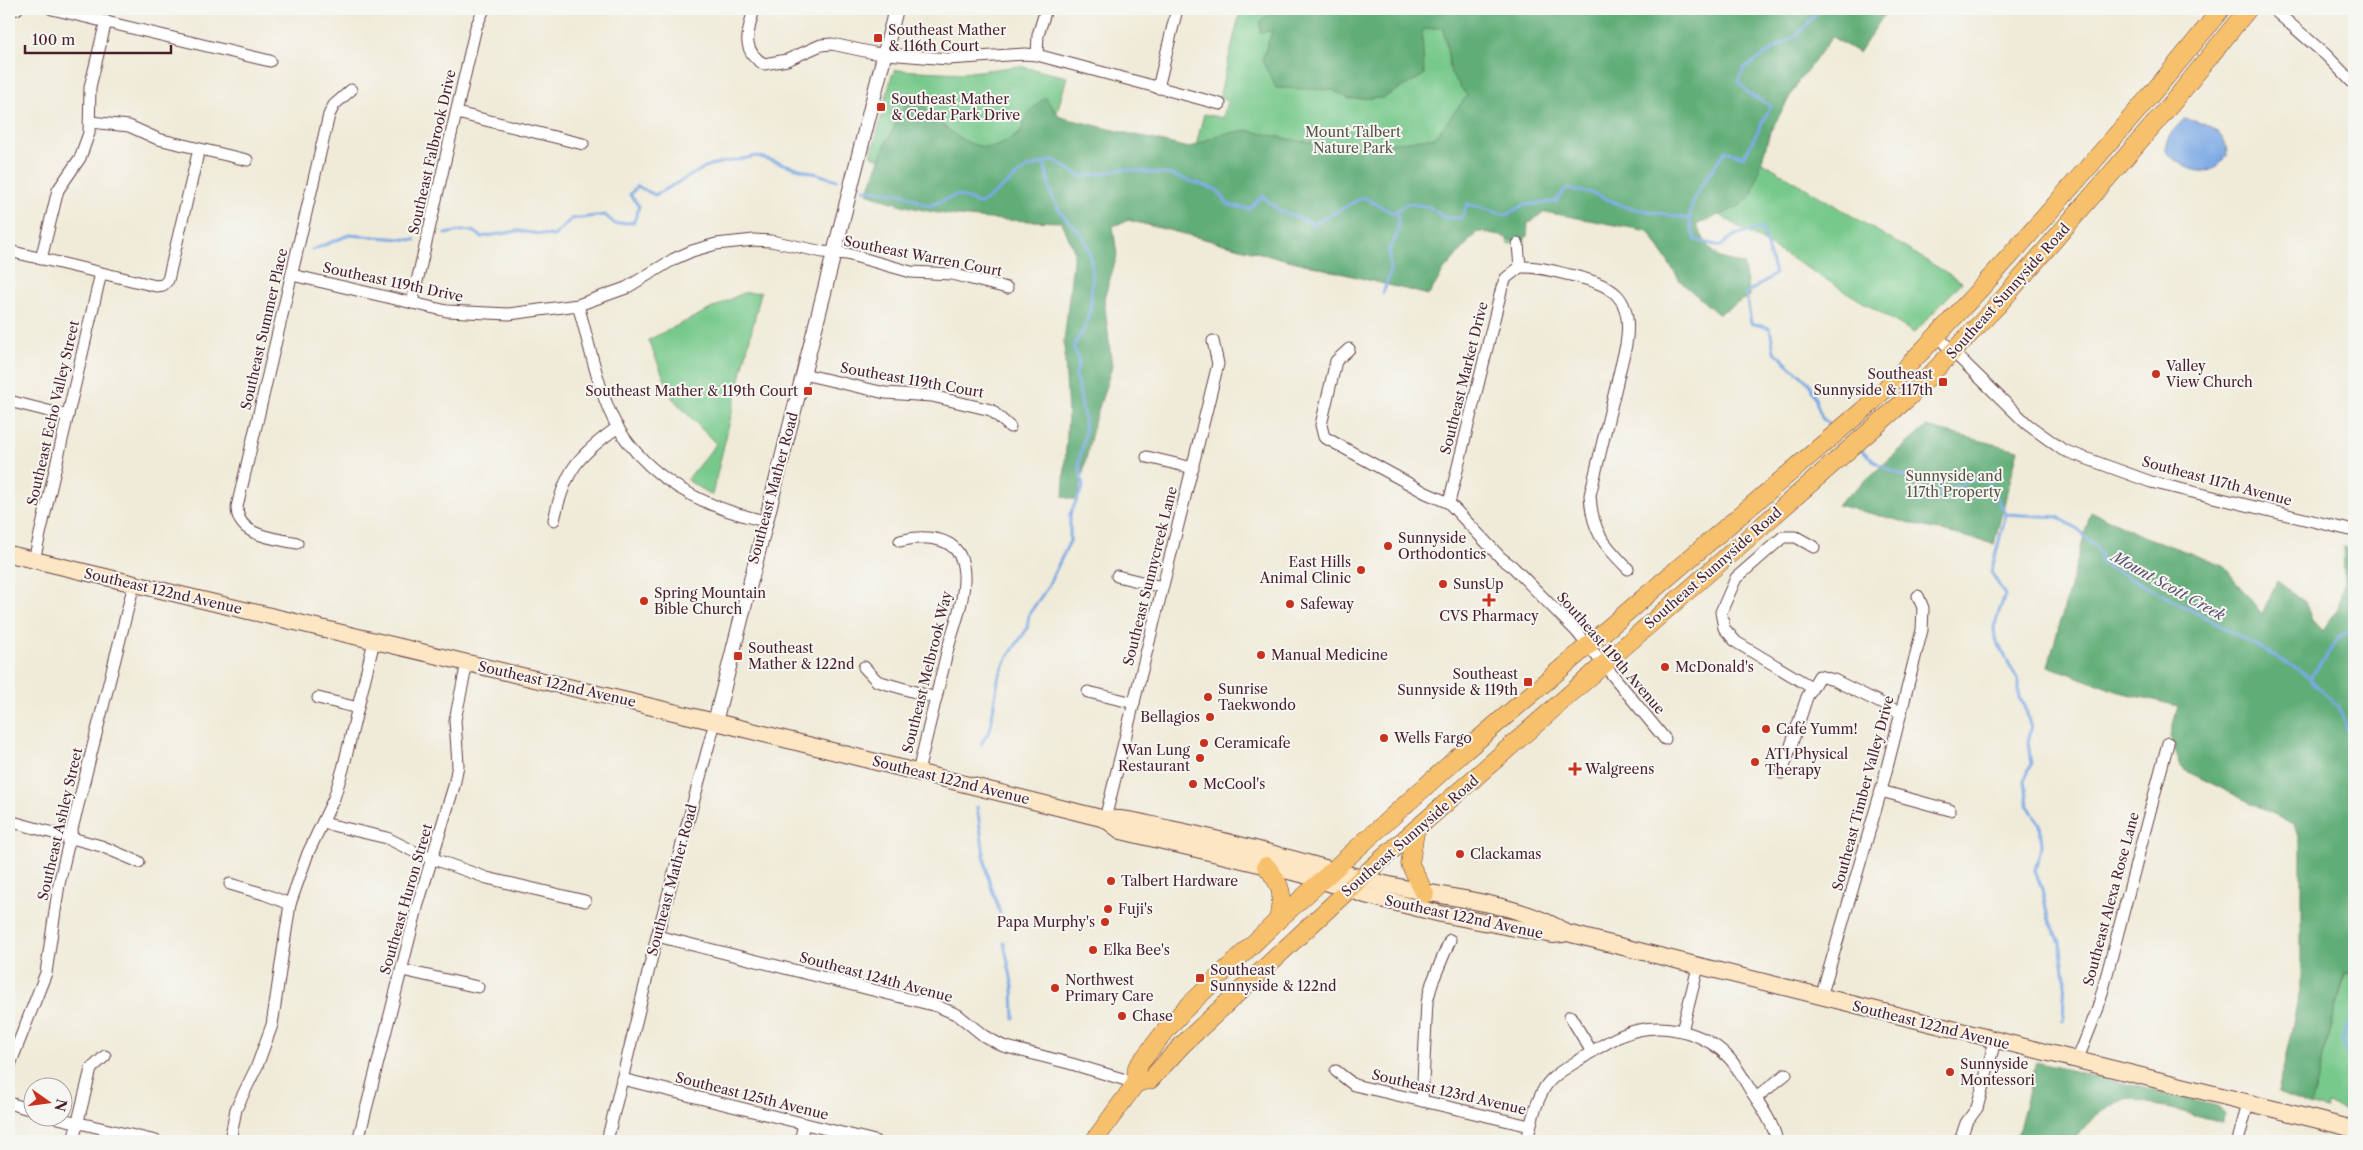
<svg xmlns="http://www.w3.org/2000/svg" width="2363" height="1150" font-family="'Libre Caslon Text',serif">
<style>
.green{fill:#77c98b;stroke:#60745b}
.forest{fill:#61ad77;stroke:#566651}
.water{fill:#7aa9e4;stroke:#626488}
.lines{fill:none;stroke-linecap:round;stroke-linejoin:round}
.stream{stroke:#7aa9e4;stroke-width:3}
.minor-casing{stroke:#633e45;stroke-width:13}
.tertiary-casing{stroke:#633e45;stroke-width:16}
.secondary-casing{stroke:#633e45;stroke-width:18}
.primary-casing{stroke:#633e45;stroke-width:19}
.minor{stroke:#fff;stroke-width:11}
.tertiary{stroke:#fff;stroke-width:14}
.secondary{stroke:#fce6c4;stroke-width:16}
.primary{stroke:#f7c06c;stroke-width:18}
.poi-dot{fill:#c8321e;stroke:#f6f6f2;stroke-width:2}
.labels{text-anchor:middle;stroke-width:4;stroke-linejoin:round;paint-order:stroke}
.poi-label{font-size:14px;fill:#4a1f2b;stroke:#f6f6f2;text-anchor:start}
.park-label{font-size:14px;fill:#585248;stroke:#f6f6f2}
.street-label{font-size:14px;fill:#4a1f2b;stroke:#f6f6f2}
.water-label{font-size:15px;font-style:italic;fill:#5b4f6c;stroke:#f6f6f2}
</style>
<rect width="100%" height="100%" fill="#f6f6f2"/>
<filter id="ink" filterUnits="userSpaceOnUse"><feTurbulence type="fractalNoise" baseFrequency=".02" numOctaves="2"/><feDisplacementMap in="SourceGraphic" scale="10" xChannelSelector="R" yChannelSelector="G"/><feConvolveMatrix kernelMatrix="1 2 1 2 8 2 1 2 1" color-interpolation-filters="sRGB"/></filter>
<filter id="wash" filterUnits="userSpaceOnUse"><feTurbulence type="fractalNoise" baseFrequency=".0096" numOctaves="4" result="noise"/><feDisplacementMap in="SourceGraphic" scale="20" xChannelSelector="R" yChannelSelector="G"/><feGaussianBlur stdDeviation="1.12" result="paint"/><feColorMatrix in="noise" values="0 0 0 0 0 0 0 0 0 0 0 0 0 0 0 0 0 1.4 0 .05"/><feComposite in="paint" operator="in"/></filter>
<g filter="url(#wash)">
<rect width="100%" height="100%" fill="#f0ebd8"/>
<g class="green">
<polygon points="1241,9 1742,9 1676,110 1962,282 1914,333 1576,128 1548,167 1524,229 1525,242 1508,244 1506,234 1478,230 1444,235 1429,295 871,156 892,75 896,70 963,73 1019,66 1067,77 1055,119 1193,157 1204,114 1223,118 1227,100 1219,98"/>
<polygon points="761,292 712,495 687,480 716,444 673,399 648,340 743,293"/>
<polygon points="2346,972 2354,975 2354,1113 2328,1105 2327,1110 2311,1106"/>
</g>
<g class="forest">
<path d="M1275 9H1888L1859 53 1832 37 1798 82 1770 132 1752 195 1738 207 1696 225 1706 243 1719 258 1743 264 1750 296 1718 314 1681 282 1648 231 1545 212 1528 223 1527 237C1516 243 1512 240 1501 236 1494 233 1485 233 1477 232L1444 270 1429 295 1129 220 1113 226 1117 256 1104 298 1112 367 1094 423 1077 500 1063 497 1068 415 1064 342 1074 251 1062 222C994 220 931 219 867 193L885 146 911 92C932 113 959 150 993 147 1001 146 1013 137 1020 133L1028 113 1045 97 1060 117 1189 148 1218 135 1246 130 1299 141 1366 147 1435 137 1467 96 1451 73 1443 27 1422 30 1424 75 1383 98 1349 99 1333 90 1276 88 1262 60 1272 31 1260 32V22Z"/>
<polygon points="1926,427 2018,450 1994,544 1837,505"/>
<polygon points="2091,511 2140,535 2223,565 2262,614 2277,581 2305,602 2312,620 2322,631 2338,609 2344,580 2343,547 2354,549 2354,975 2345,973 2311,1106 2278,1093 2301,985 2301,847 2294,824 2182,769 2170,736 2178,706 2116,691 2048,666"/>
<polygon points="2036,1062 2217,1106 2224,1113 2223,1122 2128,1098 2101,1111 2072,1141 2016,1141"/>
</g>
<path class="water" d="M2184 119C2204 122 2227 130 2227 155 2211 182 2187 171 2167 153 2162 139 2175 129 2184 119Z"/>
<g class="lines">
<g class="stream">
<path d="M1821 9 1798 34 1744 68 1738 81 1750 95 1771 106 1744 157 1725 151C1709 178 1676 207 1696 240L1720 246 1735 235 1762 228 1775 274 1746 294 1751 323 1770 328 1774 351 1810 384 1822 418 1833 427"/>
<polyline points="864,189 904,194 929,206 957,195 981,204 1027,168 1054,160 1082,177 1122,169 1172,175 1217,190 1229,205 1249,209 1262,196 1280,211 1314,224 1363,197 1393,213 1408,203 1429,207 1445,218 1462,218 1467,204 1507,215 1524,205 1555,202 1566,189 1592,193 1626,207 1690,219"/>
<path d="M445 234C457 232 472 226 481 237L518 231 554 236 571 219 605 215 615 224 634 222 639 206 630 195 637 186 655 195 710 165 757 156 837 180"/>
<polyline points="312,250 349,235 415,240"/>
<path d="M1383 293 1390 273 1389 248C1399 238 1400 225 1396 211"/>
<polyline points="1859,448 1878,464 1912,480 1932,497 1973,480 1988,481 2006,514 2058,517 2079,530 2100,552 2101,563 2214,622 2303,672 2339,707 2354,750"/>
<polyline points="2006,514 1991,572 2005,595 1994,627 1995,638 2019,682 2019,698 2025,706 2031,729 2028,742 2031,764 2025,780 2028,806 2040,824 2042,845 2035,870 2042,889 2048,918 2060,942 2065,978 2063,1021"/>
<polyline points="2310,678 2341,635 2354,631"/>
<path d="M981 744 990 730 998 679 1007 658 1027 629 1029 614 1047 588 1070 541V514L1083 487 1079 461 1085 434 1084 416 1076 376 1079 360 1073 348C1077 338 1083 333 1086 325 1093 305 1096 258 1084 239 1077 228 1066 220 1059 210 1050 197 1048 178 1044 163"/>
<polyline points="977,807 987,874 1000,913"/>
<polyline points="1004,943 1013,987 1014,1018"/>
<polyline points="2354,1009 2342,1039 2350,1065 2354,1064"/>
</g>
</g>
</g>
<g filter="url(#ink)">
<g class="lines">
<g class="minor-casing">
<g id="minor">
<polyline points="52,9 270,61"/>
<path d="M754 9C748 32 740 50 764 64L787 60 821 45 832 44 874 53 948 59 1025 54 1037 55 1220 104"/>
<polyline points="2273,9 2326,55 2354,84"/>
<polyline points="9,11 17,9"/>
<polyline points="1037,55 1038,35 1046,9"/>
<polyline points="1158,88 1177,9"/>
<polyline points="457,113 583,144"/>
<polyline points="90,122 129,126 158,139 247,160"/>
<polyline points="1518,244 1520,267"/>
<polyline points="9,251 156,286 163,285 168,280 199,149"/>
<polyline points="41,259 58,190 80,158 89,133 90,87 106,21"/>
<path d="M1520 267C1537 266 1553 271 1570 275 1613 285 1634 296 1626 345L1590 495C1592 532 1603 543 1628 569"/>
<polyline points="292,275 447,311 509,314 578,305 626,288 674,259 692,251 716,244 754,240 771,241 823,252 847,254 911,272 952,274 1007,288"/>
<polyline points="412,303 476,27 484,9"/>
<path d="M578 305C589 342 599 396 618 428 651 481 706 508 765 521"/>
<polyline points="1938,337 2027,424 2063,450 2151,482 2354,531"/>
<polyline points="1349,349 1336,361 1321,425 1324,437 1426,493 1449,503 1501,558 1513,567 1577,632 1665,739"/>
<polyline points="803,374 885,393 932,396 991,410 1010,427"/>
<polyline points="9,401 68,416"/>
<polyline points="1147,457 1193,468"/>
<polyline points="1449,503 1502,287 1506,278 1520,267"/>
<path d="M554 520C565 471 577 456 618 427"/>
<path d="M900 541C923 535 958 535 963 566 968 592 955 623 948 648 938 689 928 731 918 772"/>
<path d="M297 543C275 538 237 537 237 507L329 115 334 105 351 90"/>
<polyline points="34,560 101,273"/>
<polyline points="1117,576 1162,587"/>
<polyline points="864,667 877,681 936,698"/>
<polyline points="1811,687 1736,642 1724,628 1721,612 1736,578 1783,537 1796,537 1814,547"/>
<polyline points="1088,692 1134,703"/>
<polyline points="318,698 358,708"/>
<polyline points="1782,773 1807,697 1819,676 1834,680 1901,713"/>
<polyline points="1881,791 1950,810"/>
<polyline points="1105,819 1218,364 1213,341"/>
<polyline points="9,821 101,846 139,862"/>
<polyline points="323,823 387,838 417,853 487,878 585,901"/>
<polyline points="230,884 264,894 290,904"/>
<polyline points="657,936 937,1006 958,1015 984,1036 1003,1046 1072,1064 1136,1083"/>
<polyline points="402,970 478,987"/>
<polyline points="1821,997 1881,791 1922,630 1923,608 1918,596"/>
<polyline points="1570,1016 1592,1052"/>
<polyline points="1682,1031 1698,967"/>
<polyline points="2077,1061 2098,1008 2168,743"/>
<polyline points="9,1067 46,973 59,884 70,837 134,584"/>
<polyline points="1336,1071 1354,1085 1530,1126"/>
<polyline points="622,1079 875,1141"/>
<polyline points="1756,1098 1786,1074"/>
<polyline points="1422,1101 1427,1002 1432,983 1450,940"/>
<polyline points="9,1103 32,1110"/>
<polyline points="58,1118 156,1141"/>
<polyline points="73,1141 91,1069 105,1056"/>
<polyline points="230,1141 236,1109 257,1066 272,1025 290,904 308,853 334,798 343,769 374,641"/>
<polyline points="358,1141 418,904 454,786 458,765 455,720 467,663"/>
<polyline points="607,1141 657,936 715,722"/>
<polyline points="800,1141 804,1124"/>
<path d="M1527 1141C1531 1123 1535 1104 1545 1087 1554 1073 1574 1064 1587 1055 1602 1045 1621 1033 1639 1030 1670 1023 1709 1035 1730 1059 1738 1068 1744 1080 1751 1091 1761 1106 1773 1123 1777 1141"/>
<polyline points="1960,1141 1966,1123 1977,1108 1995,1041"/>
<polyline points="2238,1141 2248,1103"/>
</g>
</g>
<g class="tertiary-casing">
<polyline id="tertiary" points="715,722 896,9"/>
</g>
<g class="secondary-casing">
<g id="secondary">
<path d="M9 554 728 725 1105 819C1128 817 1149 825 1171 829 1242 843 1311 865 1381 883 1440 898 1515 900 1567 933L2354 1129"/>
<polyline points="1105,819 1121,831 1301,874 1365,895 1441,914 1553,935 1563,934"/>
</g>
</g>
<g class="primary-casing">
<g id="primary">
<polyline points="1415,832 1410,864 1425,894"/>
<path d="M1266 866C1284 888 1283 894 1278 920"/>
<polyline points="1136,1083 1150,1080 1182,1045 1374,866 1910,396 1998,305 2173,102 2248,9"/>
<path d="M1094 1141 1136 1083 1137 1067 1162 1035 1183 1011 1278 920 1459 756 1869 405C1942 333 2010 257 2077 180 2126 124 2175 68 2221 9"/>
</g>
</g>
<use href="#minor" class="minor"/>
<use href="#tertiary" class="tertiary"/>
<use href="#secondary" class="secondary"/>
<use href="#primary" class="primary"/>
</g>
</g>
<g class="poi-dot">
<rect x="873" y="33" width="10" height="10" rx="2.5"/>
<rect x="876" y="102" width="10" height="10" rx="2.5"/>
<circle cx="2156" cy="374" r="5"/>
<rect x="1938" y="377" width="10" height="10" rx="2.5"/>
<rect x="803" y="386" width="10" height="10" rx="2.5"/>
<circle cx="1388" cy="546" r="5"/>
<circle cx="1361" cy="570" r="5"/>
<circle cx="1443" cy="584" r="5"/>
<path d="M1486.5 592.5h5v5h5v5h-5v5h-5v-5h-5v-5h5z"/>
<circle cx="644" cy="601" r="5"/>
<circle cx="1290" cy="604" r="5"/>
<circle cx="1261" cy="655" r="5"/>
<rect x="733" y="651" width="10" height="10" rx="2.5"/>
<circle cx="1665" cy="667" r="5"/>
<rect x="1523" y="677" width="10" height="10" rx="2.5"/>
<circle cx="1208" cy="697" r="5"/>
<circle cx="1210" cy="717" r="5"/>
<circle cx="1766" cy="729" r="5"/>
<circle cx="1384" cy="738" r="5"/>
<circle cx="1204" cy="743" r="5"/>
<circle cx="1200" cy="758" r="5"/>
<circle cx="1755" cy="762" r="5"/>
<path d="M1572.5 761.5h5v5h5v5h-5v5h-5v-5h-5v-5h5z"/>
<circle cx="1193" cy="784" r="5"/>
<circle cx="1460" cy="854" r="5"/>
<circle cx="1111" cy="881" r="5"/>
<circle cx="1108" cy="909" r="5"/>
<circle cx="1105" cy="922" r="5"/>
<circle cx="1093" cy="950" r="5"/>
<rect x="1195" y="973" width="10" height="10" rx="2.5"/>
<circle cx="1055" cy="988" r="5"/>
<circle cx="1122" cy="1016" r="5"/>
<circle cx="1950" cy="1072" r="5"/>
</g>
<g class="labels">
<g class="poi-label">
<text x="888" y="35">Southeast Mather<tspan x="888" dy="16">&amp; 116th Court</tspan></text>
<text x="891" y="104">Southeast Mather<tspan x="891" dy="16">&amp; Cedar Park Drive</tspan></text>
<text x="2166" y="371">Valley<tspan x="2166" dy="16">View Church</tspan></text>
<text x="1933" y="379" text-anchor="end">Southeast<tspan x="1933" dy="16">Sunnyside &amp; 117th</tspan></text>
<text x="798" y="396" text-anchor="end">Southeast Mather &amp; 119th Court</text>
<text x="1398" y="543">Sunnyside<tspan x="1398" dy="16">Orthodontics</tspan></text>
<text x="1351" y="567" text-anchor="end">East Hills<tspan x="1351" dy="16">Animal Clinic</tspan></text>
<text x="1453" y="589">SunsUp</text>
<text x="654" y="598">Spring Mountain<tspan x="654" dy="16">Bible Church</tspan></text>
<text x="1300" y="609">Safeway</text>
<text x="1489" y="621" text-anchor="middle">CVS Pharmacy</text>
<text x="748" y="653">Southeast<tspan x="748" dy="16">Mather &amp; 122nd</tspan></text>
<text x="1271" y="660">Manual Medicine</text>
<text x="1675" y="672">McDonald's</text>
<text x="1518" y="679" text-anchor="end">Southeast<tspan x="1518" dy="16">Sunnyside &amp; 119th</tspan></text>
<text x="1218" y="694">Sunrise<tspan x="1218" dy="16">Taekwondo</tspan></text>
<text x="1200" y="722" text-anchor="end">Bellagios</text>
<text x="1776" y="734">Café Yumm!</text>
<text x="1394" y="743">Wells Fargo</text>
<text x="1214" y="748">Ceramicafe</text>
<text x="1190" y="755" text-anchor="end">Wan Lung<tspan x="1190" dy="16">Restaurant</tspan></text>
<text x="1765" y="759">ATI Physical<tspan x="1765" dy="16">Therapy</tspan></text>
<text x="1585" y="774">Walgreens</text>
<text x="1203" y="789">McCool's</text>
<text x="1470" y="859">Clackamas</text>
<text x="1121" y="886">Talbert Hardware</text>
<text x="1118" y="914">Fuji's</text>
<text x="1095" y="927" text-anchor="end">Papa Murphy's</text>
<text x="1103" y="955">Elka Bee's</text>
<text x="1210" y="975">Southeast<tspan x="1210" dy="16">Sunnyside &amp; 122nd</tspan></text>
<text x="1065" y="985">Northwest<tspan x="1065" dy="16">Primary Care</tspan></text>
<text x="1132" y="1021">Chase</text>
<text x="1960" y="1069">Sunnyside<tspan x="1960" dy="16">Montessori</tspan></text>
</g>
<g class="park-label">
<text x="1353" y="137">Mount Talbert<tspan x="1353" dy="16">Nature Park</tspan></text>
<text x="1954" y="481">Sunnyside and<tspan x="1954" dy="16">117th Property</tspan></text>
</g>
<g class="street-label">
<text transform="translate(432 152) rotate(-77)" y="5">Southeast Falbrook Drive</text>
<text transform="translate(923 256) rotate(11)" y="5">Southeast Warren Court</text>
<text transform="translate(393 282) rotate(12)" y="5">Southeast 119th Drive</text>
<text transform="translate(2008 291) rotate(-48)" y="5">Southeast Sunnyside Road</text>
<text transform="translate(264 329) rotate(-77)" y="5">Southeast Summer Place</text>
<text transform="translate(1464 378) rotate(-76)" y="5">Southeast Market Drive</text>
<text transform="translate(912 380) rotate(10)" y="5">Southeast 119th Court</text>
<text transform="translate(53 413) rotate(-77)" y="5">Southeast Echo Valley Street</text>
<text transform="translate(2217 481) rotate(15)" y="5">Southeast 117th Avenue</text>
<text transform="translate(773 488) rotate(-75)" y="5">Southeast Mather Road</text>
<text transform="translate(1713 568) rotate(-41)" y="5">Southeast Sunnyside Road</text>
<text transform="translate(1150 576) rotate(-76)" y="5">Southeast Sunnycreek Lane</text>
<text transform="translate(163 591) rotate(13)" y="5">Southeast 122nd Avenue</text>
<text transform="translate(1611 653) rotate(49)" y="5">Southeast 119th Avenue</text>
<text transform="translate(927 672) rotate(-76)" y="5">Southeast Melbrook Way</text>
<text transform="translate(557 684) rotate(13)" y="5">Southeast 122nd Avenue</text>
<text transform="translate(951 780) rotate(14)" y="5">Southeast 122nd Avenue</text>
<text transform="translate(1863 793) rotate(-75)" y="5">Southeast Timber Valley Drive</text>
<text transform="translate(60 824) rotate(-77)" y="5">Southeast Ashley Street</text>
<text transform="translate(1410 836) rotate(-41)" y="5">Southeast Sunnyside Road</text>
<text transform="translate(672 880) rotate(-75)" y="5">Southeast Mather Road</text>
<text transform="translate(406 899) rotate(-74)" y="5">Southeast Huron Street</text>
<text transform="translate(2111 899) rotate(-75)" y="5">Southeast Alexa Rose Lane</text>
<text transform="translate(1464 917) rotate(12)" y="5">Southeast 122nd Avenue</text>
<text transform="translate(876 977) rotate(15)" y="5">Southeast 124th Avenue</text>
<text transform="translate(1931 1025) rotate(14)" y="5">Southeast 122nd Avenue</text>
<text transform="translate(1449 1092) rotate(13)" y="5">Southeast 123rd Avenue</text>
<text transform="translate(752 1096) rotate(14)" y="5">Southeast 125th Avenue</text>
</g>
<g class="water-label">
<text transform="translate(2168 586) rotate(29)" y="5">Mount Scott Creek</text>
</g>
</g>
<rect width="2363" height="1150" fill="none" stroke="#f6f6f2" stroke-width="30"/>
<g transform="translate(48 1102) rotate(104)"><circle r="24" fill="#f6f6f2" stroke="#b1a0a2"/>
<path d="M0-4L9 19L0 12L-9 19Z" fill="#c8321e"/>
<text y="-8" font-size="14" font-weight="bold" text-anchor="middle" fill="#4a1f2b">N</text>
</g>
<path d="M25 45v8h146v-8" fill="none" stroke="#4a1f2b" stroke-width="2.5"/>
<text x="32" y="45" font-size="15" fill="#4a1f2b" stroke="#f6f6f2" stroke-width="4" paint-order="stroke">100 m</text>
</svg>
